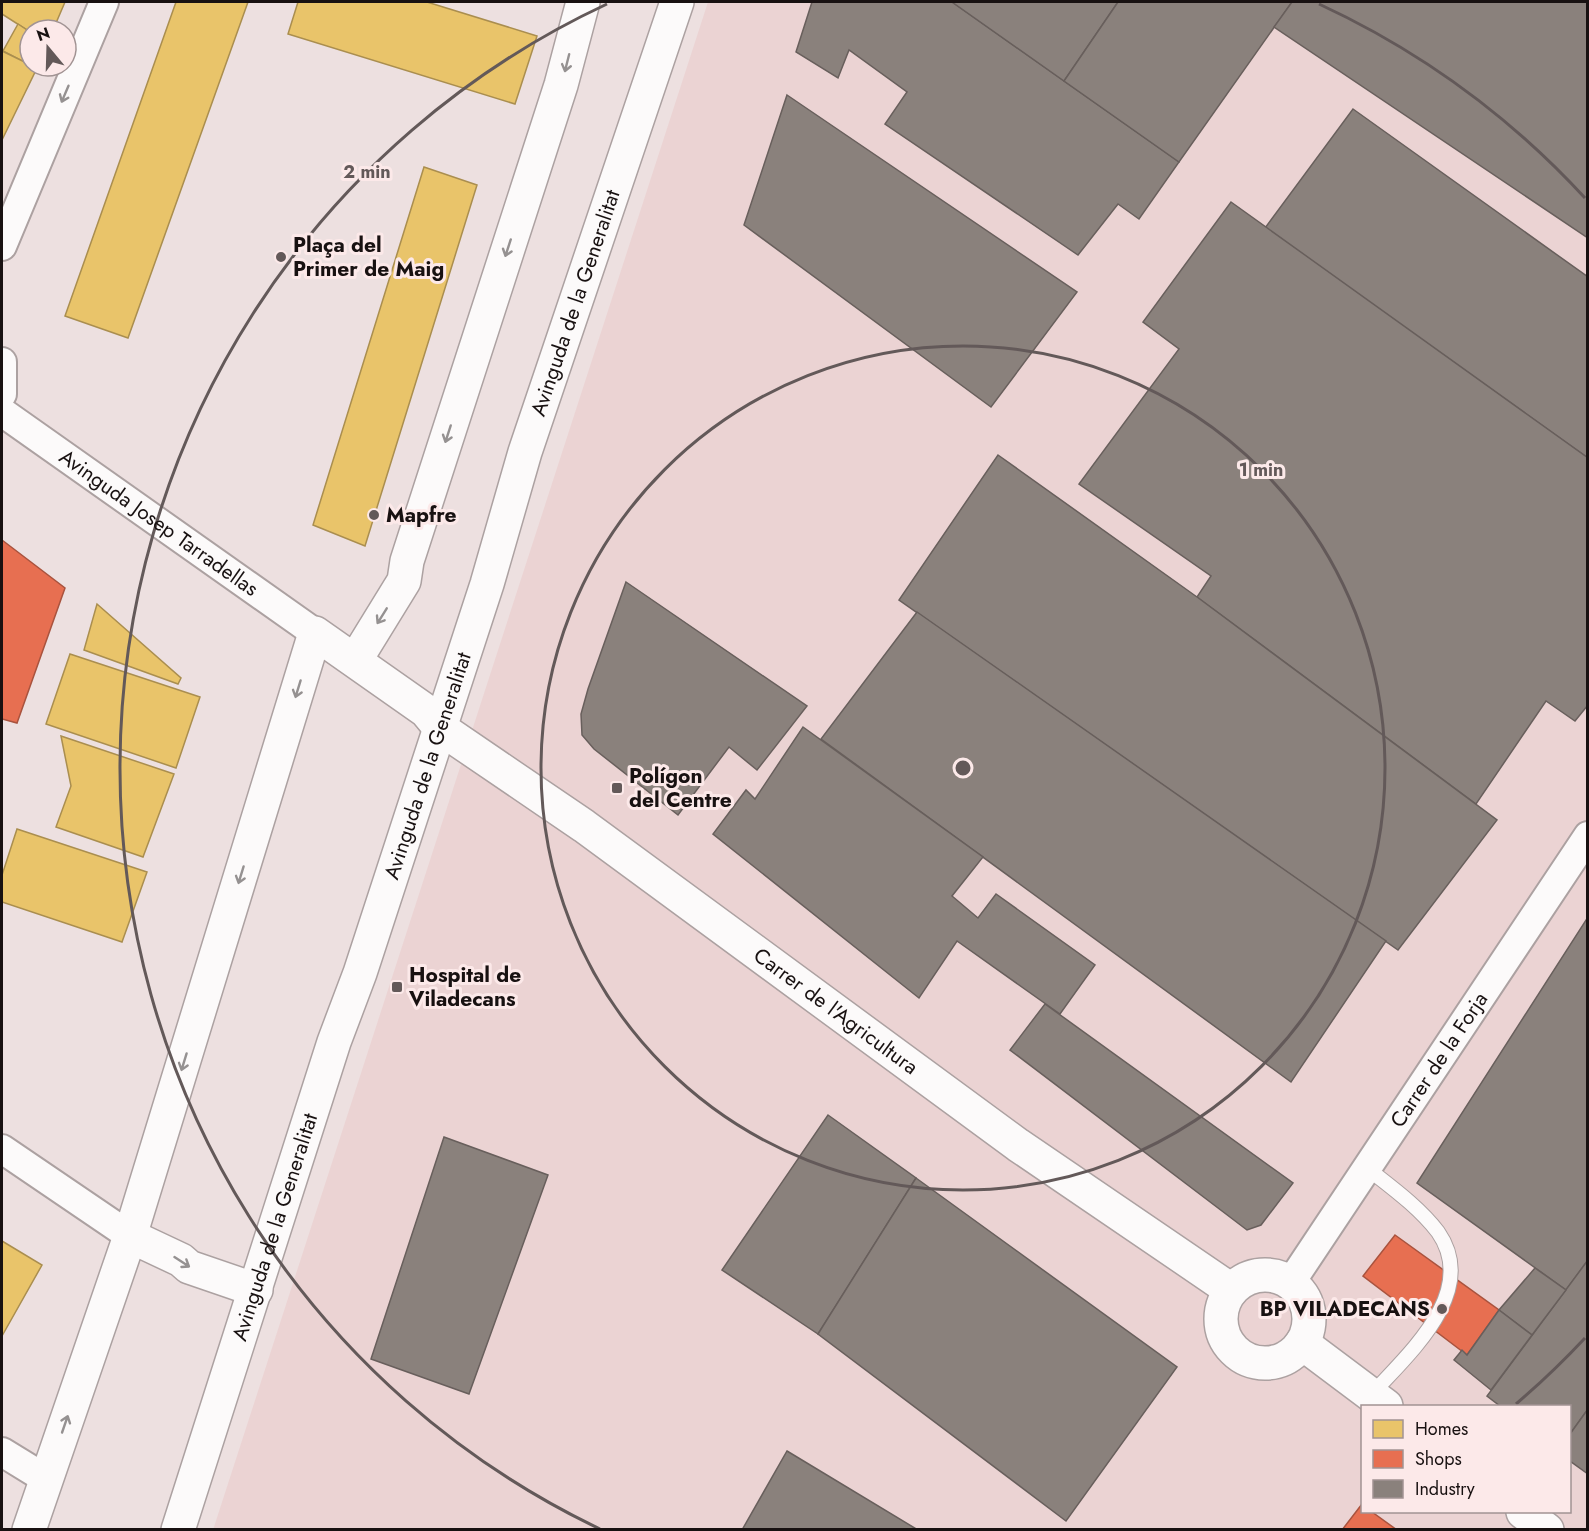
<svg xmlns="http://www.w3.org/2000/svg" width="1589" height="1531" font-family="Jost,sans-serif">
<style>
.built{fill:#ebd3d3;fill-rule:evenodd}
.homes{fill:#e9c46a;stroke:#aa8e4f;stroke-width:1.5}
.shops{fill:#e76f51;stroke:#a9533e;stroke-width:1.5}
.industry{fill:#8a817c;stroke:#685f5c;stroke-width:1.5}
.lines{fill:none;stroke-linecap:round;stroke-linejoin:round}
.service-casing{stroke:#aca1a1;stroke-width:16}
.minor-casing{stroke:#aca1a1;stroke-width:32}
.tertiary-casing{stroke:#aca1a1;stroke-width:36}
.service{stroke:#fcfafa;stroke-width:14}
.minor{stroke:#fcfafa;stroke-width:28}
.tertiary{stroke:#fcfafa;stroke-width:33}
.oneway{stroke:#959191}
.ring{fill:none;stroke:#635959;stroke-width:3}
.poi-dot{fill:#635959;stroke:#fce9e9;stroke-width:2}
.labels{text-anchor:middle;stroke-width:6;stroke-linejoin:round;paint-order:stroke}
.poi-label{font-size:21px;font-weight:bold;fill:#181111;stroke:#fce9e9;text-anchor:start}
.street-label{font-size:21px;fill:#181111;stroke:#fce9e9}
.centre{fill:#635959;stroke:#fce9e9;stroke-width:3}
.ring-label{font-size:18px;text-anchor:middle;font-weight:bold;fill:#635959;stroke:#fce9e9;stroke-width:6;stroke-linejoin:round;paint-order:stroke}
</style>
<rect width="100%" height="100%" fill="#ede0e0"/>
<path class="built" d="M708 2H1587V1529L213 1530ZM1362 1406H1570V1512H1362Z"/>
<g class="homes">
<polygon points="2,2 65,2 53,30 30,32 2,14"/>
<polygon points="176,2 248,2 128,338 65,316"/>
<polygon points="298,2 427,2 537,36 515,104 288,34"/>
<polygon points="18,24 30,32 30,65 3,51"/>
<polygon points="2,51 37,68 2,140"/>
<polygon points="424,167 477,185 365,546 313,525"/>
<polygon points="97,604 181,678 178,684 84,650"/>
<polygon points="70,654 200,697 176,768 46,724"/>
<polygon points="61,736 174,774 143,857 56,827 71,786"/>
<polygon points="17,829 147,872 122,942 2,902 2,875"/>
<polygon points="2,1241 42,1265 2,1336"/>
</g>
<g class="shops">
<polygon points="2,540 65,588 17,723 2,719"/>
<polygon points="1395,1235 1499,1310 1467,1355 1363,1276"/>
<polygon points="1362,1504 1362,1512 1372,1512 1397,1530 1342,1530"/>
</g>
<g class="industry">
<polygon points="812,2 952,2 1179,162 1139,219 1118,204 1078,255 885,124 907,92 849,50 838,78 796,52"/>
<polygon points="952,2 1118,2 1064,81"/>
<polygon points="1118,2 1292,2 1179,162 1064,81"/>
<polygon points="1292,2 1588,2 1588,238 1274,27"/>
<polygon points="787,95 1077,292 991,407 744,225"/>
<polygon points="1353,109 1588,277 1588,458 1265,228"/>
<polygon points="1231,202 1588,458 1588,705 1575,721 1546,701 1476,804 1197,597 1211,576 1079,484 1179,349 1143,322"/>
<polygon points="998,455 1197,597 1497,820 1398,950 899,600"/>
<polygon points="626,582 807,706 757,770 729,747 678,815 594,749 582,735 581,714 588,689"/>
<polygon points="917,612 1386,941 1291,1082 821,739"/>
<polygon points="803,727 983,857 952,896 978,918 996,894 1095,965 1060,1014 957,941 919,998 713,834 746,790 755,799"/>
<polygon points="1588,917 1588,1260 1566,1290 1417,1183"/>
<polygon points="1045,1004 1293,1183 1261,1225 1247,1230 1010,1050"/>
<polygon points="828,1115 916,1178 818,1334 722,1270"/>
<polygon points="444,1137 548,1175 469,1394 371,1359"/>
<polygon points="916,1178 1177,1367 1066,1521 818,1334"/>
<polygon points="1588,1260 1588,1409 1570,1434 1570,1406 1500,1406 1487,1396"/>
<polygon points="1535,1268 1566,1290 1532,1335 1499,1310"/>
<polygon points="1499,1310 1532,1335 1491,1390 1454,1360 1462,1350 1467,1355"/>
<polygon points="1588,1409 1588,1474 1570,1461 1570,1434"/>
<polygon points="787,1451 918,1530 742,1530"/>
</g>
<g class="lines">
<g class="service-casing">
<path id="service" d="M1367 1168C1391 1187 1419 1207 1438 1232 1480 1292 1408 1354 1371 1395"/>
</g>
<g class="minor-casing">
<g id="minor">
<polyline points="2,246 104,2"/>
<polyline points="2,362 2,394"/>
<path id="s1" d="M2 412 315 633"/>
<polyline points="2,1149 130,1236"/>
<path id="s2" d="M1291 1282 1588 836"/>
<polyline points="2,1452 46,1479"/>
</g>
</g>
<g class="tertiary-casing">
<g id="tertiary">
<polyline points="356,659 404,581 407,561 561,85 583,2"/>
<polyline points="130,1236 181,1260 189,1267 256,1290"/>
<circle cx="1265" cy="1319" r="44"/>
<polyline points="1302,1343 1386,1406"/>
<polyline points="1523,1512 1547,1530"/>
<path id="s3" d="M29 1530 130 1236 315 633 426 711 440 728 584 826 1018 1145 1231 1290"/>
<path id="s4" d="M178 1530 334 1042 360 973 487 584 525 452 677 2"/>
</g>
</g>
<use href="#service" class="service"/>
<use href="#minor" class="minor"/>
<use href="#tertiary" class="tertiary"/>
</g>
<defs><path id="oneway-shaft" d="M-6 0H5M1.5-3L5.5 0L1.5 3" fill="none" stroke-width="1.6" stroke-linecap="round" stroke-linejoin="round" transform="scale(1.5)"/></defs>
<g class="oneway">
<use href="#oneway-shaft" transform="translate(567 63) rotate(104)"/>
<use href="#oneway-shaft" transform="translate(65 94) rotate(113)"/>
<use href="#oneway-shaft" transform="translate(508 248) rotate(108)"/>
<use href="#oneway-shaft" transform="translate(448 434) rotate(108)"/>
<use href="#oneway-shaft" transform="translate(382 616) rotate(122)"/>
<use href="#oneway-shaft" transform="translate(298 689) rotate(107)"/>
<use href="#oneway-shaft" transform="translate(241 875) rotate(107)"/>
<use href="#oneway-shaft" transform="translate(184 1062) rotate(107)"/>
<use href="#oneway-shaft" transform="translate(182 1262) rotate(33)"/>
<use href="#oneway-shaft" transform="translate(65 1424) rotate(-71)"/>
</g>
<g class="ring">
<circle cx="963" cy="768" r="422"/>
<path d="M1585 1338A843 843 0 0 1 1516 1404M600 1529A843 843 0 0 1 607 4M1319 4A843 843 0 0 1 1585 198"/>
</g>
<g class="poi-dot">
<circle cx="281" cy="257" r="6"/>
<circle cx="374" cy="515" r="6"/>
<rect x="611" y="782" width="12" height="12" rx="3"/>
<rect x="391" y="981" width="12" height="12" rx="3"/>
<circle cx="1442" cy="1309" r="6"/>
</g>
<g class="labels">
<g class="poi-label">
<text x="293" y="252">Plaça del<tspan x="293" dy="24">Primer de Maig</tspan></text>
<text x="386" y="522">Mapfre</text>
<text x="629" y="783">Polígon<tspan x="629" dy="24">del Centre</tspan></text>
<text x="409" y="982">Hospital de<tspan x="409" dy="24">Viladecans</tspan></text>
<text x="1430" y="1316" text-anchor="end">BP VILADECANS</text>
</g>
<g class="street-label">
<text dy="7" stroke="none"><textPath href="#s4" startOffset="1290">Avinguda de la Generalitat</textPath></text>
<text dy="7" stroke="none"><textPath href="#s1" startOffset="192">Avinguda Josep Tarradellas</textPath></text>
<text dy="7" stroke="none"><textPath href="#s4" startOffset="804">Avinguda de la Generalitat</textPath></text>
<text dy="7" stroke="none"><textPath href="#s3" startOffset="1586">Carrer de l'Agricultura</textPath></text>
<text dy="7" stroke="none"><textPath href="#s2" startOffset="267">Carrer de la Forja</textPath></text>
<text dy="7" stroke="none"><textPath href="#s4" startOffset="318">Avinguda de la Generalitat</textPath></text>
</g>
</g>
<circle cx="963" cy="768" r="9" class="centre"/>
<g class="ring-label">
<text x="367" y="178">2 min</text>
<text x="1261" y="476">1 min</text>
</g>
<rect width="1589" height="1531" fill="none" stroke="#181111" stroke-width="6"/>
<rect x="1361" y="1405" width="210" height="108" fill="#fce9e9" stroke="#a19393" stroke-width="1.5"/>
<rect x="1373" y="1420" width="30" height="18" fill="#e9c46a" stroke="#a19393" stroke-width="1.5"/>
<text x="1415" y="1435" font-size="18" fill="#181111">Homes</text>
<rect x="1373" y="1450" width="30" height="18" fill="#e76f51" stroke="#a19393" stroke-width="1.5"/>
<text x="1415" y="1465" font-size="18" fill="#181111">Shops</text>
<rect x="1373" y="1480" width="30" height="18" fill="#8a817c" stroke="#a19393" stroke-width="1.5"/>
<text x="1415" y="1495" font-size="18" fill="#181111">Industry</text>
<g transform="translate(48 48) rotate(341)"><circle r="28" fill="#fce9e9" stroke="#a19393" stroke-width="1.5"/>
<path d="M0-4.5L10 22L0 15L-10 22Z" fill="#635959"/>
<text y="-9" font-size="16" font-weight="bold" text-anchor="middle" fill="#181111">N</text>
</g>
</svg>
